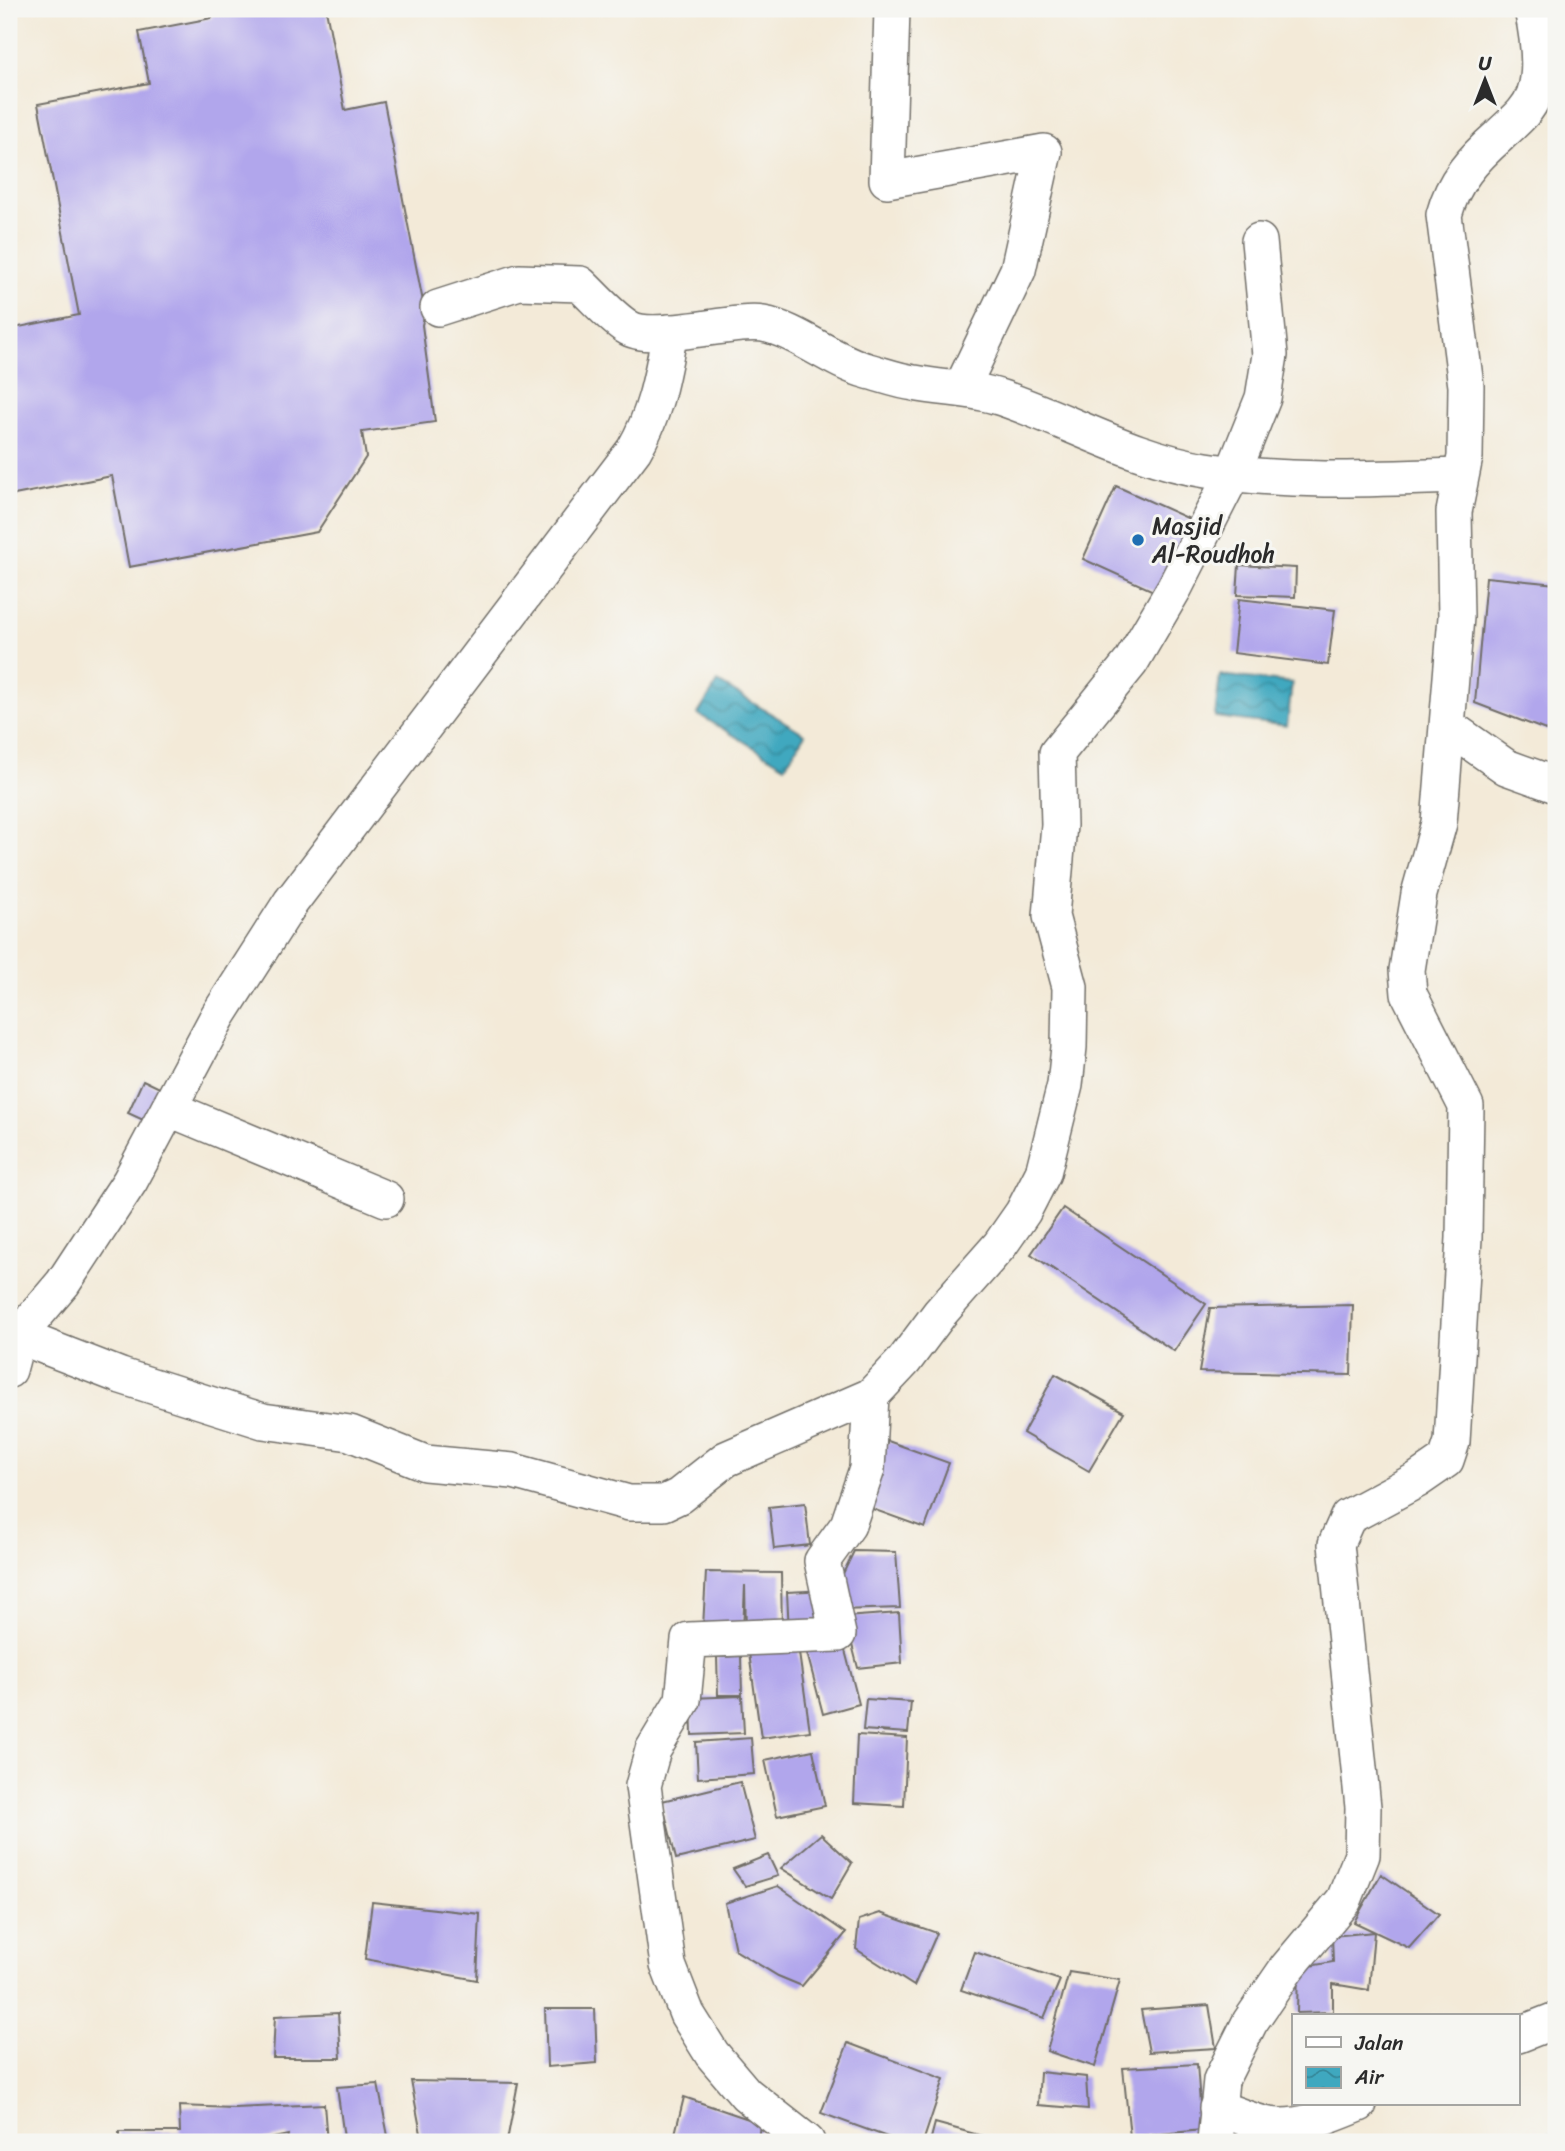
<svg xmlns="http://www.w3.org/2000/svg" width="1565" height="2151" font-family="Sriracha,sans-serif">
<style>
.water{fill:url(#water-waves);stroke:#356a75;stroke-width:2}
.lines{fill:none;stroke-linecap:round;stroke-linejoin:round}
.stream{stroke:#3fa8bf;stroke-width:10}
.building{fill:#b1a6ec}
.street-casing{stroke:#716e68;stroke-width:38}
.street{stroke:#fff;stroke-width:35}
.poi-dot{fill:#1f6fb2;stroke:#f6f6f2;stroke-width:2.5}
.labels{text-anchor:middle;stroke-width:6;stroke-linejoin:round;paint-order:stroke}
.poi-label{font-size:24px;fill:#2b2b2b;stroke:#f6f6f2;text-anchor:start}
</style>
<defs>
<pattern id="water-waves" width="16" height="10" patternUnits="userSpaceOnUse" patternTransform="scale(1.75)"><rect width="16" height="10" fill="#3fa8bf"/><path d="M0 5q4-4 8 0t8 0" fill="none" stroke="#35899b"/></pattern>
</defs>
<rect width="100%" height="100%" fill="#f6f6f2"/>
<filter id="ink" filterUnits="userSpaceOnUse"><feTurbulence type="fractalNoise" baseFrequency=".0143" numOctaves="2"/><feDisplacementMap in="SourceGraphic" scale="14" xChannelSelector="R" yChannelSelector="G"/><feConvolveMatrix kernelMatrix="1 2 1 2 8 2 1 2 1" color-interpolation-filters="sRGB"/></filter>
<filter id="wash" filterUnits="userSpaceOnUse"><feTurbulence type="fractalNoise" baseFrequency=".00686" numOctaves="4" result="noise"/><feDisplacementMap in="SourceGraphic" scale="28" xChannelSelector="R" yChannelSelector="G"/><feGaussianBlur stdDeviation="1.57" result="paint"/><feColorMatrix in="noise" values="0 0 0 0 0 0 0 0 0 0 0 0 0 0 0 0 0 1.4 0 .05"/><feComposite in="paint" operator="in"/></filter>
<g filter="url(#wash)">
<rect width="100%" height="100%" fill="#f3ead8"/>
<g class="water">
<polygon points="1220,675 1292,683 1287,726 1215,717"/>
<polygon points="718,682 805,734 785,766 698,714"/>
</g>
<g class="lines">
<polyline class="stream" points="1540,2142 1556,2135"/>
</g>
<g id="blocks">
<g class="building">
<polygon points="210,9 326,9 345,110 384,102 425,312 422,325 435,422 362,432 366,457 317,532 129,567 112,476 9,496 9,329 79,315 38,104 149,83 139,32 212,18"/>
<polygon points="1116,486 1194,521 1160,594 1083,559"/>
<polygon points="1239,565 1296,568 1295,597 1237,595"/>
<polygon points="1486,577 1556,584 1556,734 1475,703"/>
<polygon points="1239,599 1335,610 1328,665 1233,653"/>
<polygon points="143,1080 168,1092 154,1125 128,1113"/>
<polygon points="1063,1208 1206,1304 1174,1351 1031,1254"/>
<polygon points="1353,1305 1351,1375 1199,1372 1210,1308"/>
<polygon points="1055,1374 1124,1412 1089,1471 1023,1433"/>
<polygon points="888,1441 949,1463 925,1528 864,1506"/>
<polygon points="805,1503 810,1545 774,1549 769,1507"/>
<polygon points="854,1551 896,1552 900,1608 839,1610 838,1584"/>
<polygon points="706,1572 781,1573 782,1629 746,1630 745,1585 743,1630 703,1628"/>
<polygon points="827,1590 829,1629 789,1632 787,1592"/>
<polygon points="899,1613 902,1663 858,1668 845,1617"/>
<polygon points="842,1639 859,1704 823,1714 806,1649"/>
<polygon points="798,1646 810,1731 761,1738 749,1653"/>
<polygon points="741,1656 742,1695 718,1695 717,1657"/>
<polygon points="742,1696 744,1733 692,1735 691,1698"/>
<polygon points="866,1699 911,1702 908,1733 863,1730"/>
<polygon points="857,1735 907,1738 904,1806 854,1803"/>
<polygon points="751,1738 754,1774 698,1778 696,1742"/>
<polygon points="813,1750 825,1806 777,1816 765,1760"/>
<polygon points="740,1782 755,1840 676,1859 662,1801"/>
<polygon points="821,1834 852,1863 831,1899 781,1868"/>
<polygon points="768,1855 778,1876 745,1886 733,1869"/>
<polygon points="1381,1874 1439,1914 1409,1948 1354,1922"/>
<polygon points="778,1886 846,1933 802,1986 778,1976 735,1950 725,1903"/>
<polygon points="372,1902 480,1914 477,1980 365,1959"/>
<polygon points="880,1913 937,1933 914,1986 856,1949 859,1920"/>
<polygon points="1374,1932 1369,1990 1333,1984 1333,2012 1297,2013 1298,1968 1333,1962 1332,1936"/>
<polygon points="975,1952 1060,1980 1044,2018 961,1990"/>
<polygon points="1069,1972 1120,1980 1095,2067 1047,2051"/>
<polygon points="1209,2005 1216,2048 1149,2052 1141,2010"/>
<polygon points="545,2009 595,2009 597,2063 547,2067"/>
<polygon points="338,2013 341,2058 273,2058 275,2016"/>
<polygon points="848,2043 944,2079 923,2142 901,2142 821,2113"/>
<polygon points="1197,2064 1202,2130 1130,2137 1123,2068"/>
<polygon points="1040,2072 1086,2077 1088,2109 1038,2105"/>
<polygon points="411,2081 518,2083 507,2141 422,2139"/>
<polygon points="378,2084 388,2136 344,2138 337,2087"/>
<polygon points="684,2097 760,2123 758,2142 673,2142"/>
<polygon points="324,2104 327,2142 287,2142 288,2135 254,2142 119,2142 119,2132 180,2132 179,2106 234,2108"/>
<polygon points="935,2123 997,2140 997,2142 930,2142"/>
</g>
</g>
</g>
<g filter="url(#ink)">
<use href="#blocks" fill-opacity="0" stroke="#716e68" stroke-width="2"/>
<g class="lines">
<g class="street-casing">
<g id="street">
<polyline points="892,9 887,180 1044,152 1018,270 962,387"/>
<path d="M438 308 519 282 580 284C595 298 610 316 627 327 651 344 733 319 763 324 797 330 831 361 868 371 883 375 899 381 914 383 944 389 973 388 1002 398 1070 421 1134 459 1206 470 1290 483 1374 479 1459 476"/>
<polyline points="1449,727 1506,767 1556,785"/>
<polyline points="170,1109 386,1199"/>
<polyline points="18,1336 121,1376 263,1421 350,1433 425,1463 513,1471 629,1503 664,1503 679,1496 726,1459 871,1396 904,1361 940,1313 1000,1245 1023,1212 1043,1173 1065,1085 1069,1047 1070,987 1051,916 1059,825 1057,753 1131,662 1175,587 1233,473 1263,398 1270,355 1259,241"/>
<path d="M9 1370 18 1336 63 1283 130 1181 218 1016 291 902 634 450C656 413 662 374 670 332"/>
<polyline points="1518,2035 1556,2020"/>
<path d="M1217 2108C1234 2113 1252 2122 1269 2125 1299 2130 1332 2115 1359 2104"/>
<polyline points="807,2142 746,2094 712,2054 687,2014 668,1965 643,1786 653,1750 683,1700 689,1640 838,1634 822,1561 848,1525 867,1469 871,1396"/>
<path d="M1215 2142 1221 2080 1250 2022 1287 1968 1344 1900 1362 1855 1363 1807 1336 1544 1348 1517 1417 1480 1446 1460 1452 1442 1464 1238 1466 1106 1409 994 1407 970 1419 894 1439 823 1456 617 1454 512 1465 457 1466 386 1444 215C1453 181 1473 159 1499 136 1512 123 1527 113 1534 95 1543 71 1537 33 1532 9"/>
</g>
</g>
<use href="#street" class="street"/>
</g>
</g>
<circle class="poi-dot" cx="1138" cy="540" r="7"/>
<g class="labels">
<g class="poi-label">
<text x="1152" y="534">Masjid<tspan x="1152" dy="28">Al-Roudhoh</tspan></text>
</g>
</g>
<rect width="1565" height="2151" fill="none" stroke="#f6f6f2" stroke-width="35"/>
<rect x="1292" y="2014" width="228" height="91" fill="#f6f6f2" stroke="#a5a5a2" stroke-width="2"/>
<rect x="1306" y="2037" width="35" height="10" fill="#ffffff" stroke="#a5a5a2" stroke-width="2"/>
<text x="1355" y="2050" font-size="21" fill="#2b2b2b">Jalan</text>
<rect x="1306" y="2067" width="35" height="21" fill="url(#water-waves)" stroke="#a5a5a2" stroke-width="2"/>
<text x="1355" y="2084" font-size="21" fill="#2b2b2b">Air</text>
<g transform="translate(1485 80)" stroke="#f6f6f2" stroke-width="5" paint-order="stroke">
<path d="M0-5L12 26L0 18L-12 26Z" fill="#2b2b2b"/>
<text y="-10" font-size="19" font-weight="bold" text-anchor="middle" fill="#2b2b2b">U</text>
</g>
</svg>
